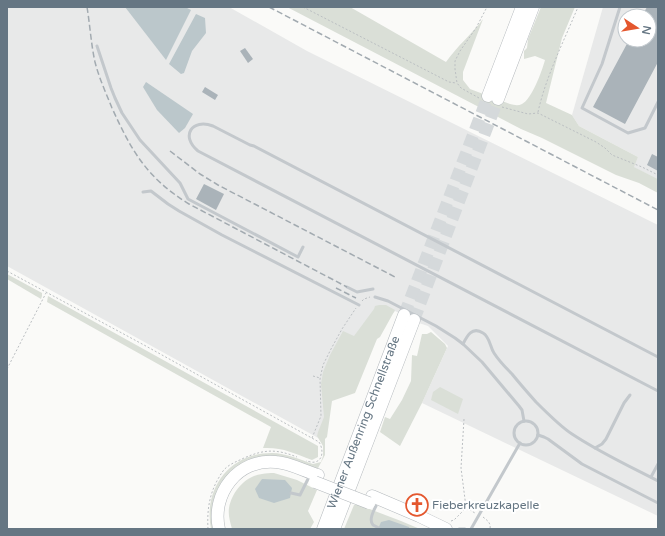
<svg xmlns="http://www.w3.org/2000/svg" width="665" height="536" font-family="'Varela Round',sans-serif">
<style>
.built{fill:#e8e9e9;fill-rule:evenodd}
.green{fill:#dadfd7}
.water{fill:#bbc7cb}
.building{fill:#aab3b9}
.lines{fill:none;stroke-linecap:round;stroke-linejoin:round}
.motorway-tunnel{stroke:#d5d9db;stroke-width:12;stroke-dasharray:12 6;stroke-linecap:butt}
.motorway-casing{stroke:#b4b9bd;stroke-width:13}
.path{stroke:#bbbfc2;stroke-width:1;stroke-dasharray:2 2;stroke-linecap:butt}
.service{stroke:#c3c8cc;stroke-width:3}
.motorway{stroke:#fff;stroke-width:12}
.rail{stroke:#a2aab0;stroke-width:1.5;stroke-dasharray:6 3;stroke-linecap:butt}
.motorway-bridge-casing{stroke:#b4b9bd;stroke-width:13;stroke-linecap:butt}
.motorway-bridge{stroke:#fff;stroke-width:12}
.labels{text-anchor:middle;stroke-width:4;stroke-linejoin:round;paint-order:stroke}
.street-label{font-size:12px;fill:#657683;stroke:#fff}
.poi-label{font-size:12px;fill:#657683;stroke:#fff;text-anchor:start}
</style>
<rect width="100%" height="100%" fill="#fafaf8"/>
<g class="built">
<polygon points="7,7 229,7 307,51 658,225 658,516 422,403 448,346 428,326 419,323 395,311 353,360 333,358 329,413 320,439 7,266"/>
<path d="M603 7H658V179L633 167 638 157 579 126 572 115ZM625 16H649V40H625Z"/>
</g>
<g class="green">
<path d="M287 7H350L446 62C457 46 472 34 483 19L463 72V80L470 89 510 104C514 105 518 106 522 104 532 99 542 71 545 60L535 56 524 59V51L527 48 528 39 541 7H575L562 38 546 103 572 115 579 126 638 157 634 167 658 179V193L639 183 616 175 542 138 521 129Z"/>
<polygon points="7,274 42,293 42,296 41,299 7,279"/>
<path d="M48 296 318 446V457L312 460C294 453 282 447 263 448L271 427 47 302Z"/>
<path d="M379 305H386L395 310 380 337 377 339 355 393 332 401 327 437 325 439V455L317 470 285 459 227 477 216 529H211C203 488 230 453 272 453 286 453 301 460 313 464L321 462 323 456V446L317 436 318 432 324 417 321 384 323 372 330 355 343 331 354 336 374 309 375 306Z"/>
<polygon points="431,332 445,344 447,348 422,403 400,446 380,432 385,417 390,419 402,400 411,381 412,355 417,356 422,334 427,334"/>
<polygon points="440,387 463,399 458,414 431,400 433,392"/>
<path d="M274 473 297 480 317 490 308 511 314 522 310 529H232C230 522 228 515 229 508 232 492 245 476 262 474 266 473 270 473 274 473Z"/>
<polygon points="354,505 359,505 401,521 420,529 344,529"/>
</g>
<g class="water">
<polygon points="125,7 185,7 191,10 166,60"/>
<polygon points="196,14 205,18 206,33 192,51 184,73 181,74 169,64"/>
<polygon points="146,82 193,114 185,128 179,133 157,110 143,87"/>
<polygon points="262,479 285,480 292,488 290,498 274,503 259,498 255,489"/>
<polygon points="389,520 409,527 410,529 378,529 381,522"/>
</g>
<g class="building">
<polygon points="647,7 658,7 658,62 625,124 593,107 629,40 649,40 649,16 642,16"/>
<polygon points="245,48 253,59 248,63 240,51"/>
<polygon points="205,87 218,95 215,100 202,92"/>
<polygon points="652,154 658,157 658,171 647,165"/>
<polygon points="204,184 224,194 216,210 196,199"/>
</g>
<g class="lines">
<g class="motorway-tunnel">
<polyline points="404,315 488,96"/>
<polyline points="414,320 498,99"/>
</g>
<g class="motorway-casing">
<g id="motorway">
<polyline points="488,96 522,7"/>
<polyline points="498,99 533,7"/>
<polyline points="372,496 419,516 446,529"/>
<path d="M219 529C211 494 238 458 276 462 290 463 304 471 318 475"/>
<path id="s1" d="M323 529 404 315"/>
<polyline points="334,529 414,320"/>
</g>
</g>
<g class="path">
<polyline points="303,7 449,82 456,83"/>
<polyline points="479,98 461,88 457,83 455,69 455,61 460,51 476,28 487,7"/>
<polyline points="502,107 528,114 538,113 596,142 605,148 612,155 642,167 658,175"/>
<path d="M538 112C546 76 564 41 578 7"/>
<path d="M7 271 144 345 319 442C323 448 324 460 315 462 312 463 308 461 306 461"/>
<polyline points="362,301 364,299 370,297"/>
<polyline points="7,369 46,293"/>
<polyline points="313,376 320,378"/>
<polyline points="464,419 461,468 466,507"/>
<polyline points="312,438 321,416 320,379 323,365 331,349 342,329 356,308"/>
<path d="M483 517C488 521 491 523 490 529"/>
<polyline points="451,521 454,520 466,508 475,513"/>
<path d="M208 529C207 511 209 495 218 479 221 474 223 470 227 467 232 463 238 461 244 458 265 449 276 449 297 457"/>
</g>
<g class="service">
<polyline points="620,7 602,64 582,108 628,133 645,128 658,102"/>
<polyline points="97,46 111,88 115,98 122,113 140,140 180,183 188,199 298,257 303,247"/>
<polyline points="143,192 151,191 168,204 179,211 222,235 359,305"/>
<polyline points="347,287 357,292 373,289"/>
<polyline points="375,297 388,301 436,326 455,338 463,344 482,362 519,406 522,410 524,421"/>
<path d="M463 344C467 336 472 326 483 333 490 337 490 347 494 353 499 361 506 368 512 374 520 384 528 393 536 402 546 412 561 427 572 434 599 452 629 466 658 481"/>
<path d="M658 357 254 146 250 145 213 126C192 118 180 136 198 151L658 391"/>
<circle cx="526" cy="433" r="12"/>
<polyline points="538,435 544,437 548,439 582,464 658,503"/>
<polyline points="595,448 602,444 606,439 624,403 630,395"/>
<polyline points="651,477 658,464"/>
<polyline points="291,493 300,495 308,479"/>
<path d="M376 506C374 510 368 520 373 525 375 526 377 527 379 528"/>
<polyline points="459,529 465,529"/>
<polyline points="471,529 520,443"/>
</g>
<use href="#motorway" class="motorway"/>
<g class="rail">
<path d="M87 7C90 25 91 44 95 62 99 78 106 93 112 108 132 152 147 178 189 204L347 287"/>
<polyline points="269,7 658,210"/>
<polyline points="170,151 200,174 218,185 397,278"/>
<polyline points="336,288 356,298"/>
</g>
<g class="motorway-bridge-casing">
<polyline id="motorway-bridge" points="315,482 369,503"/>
</g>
<use href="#motorway-bridge" class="motorway-bridge"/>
</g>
<defs>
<g id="church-ring" transform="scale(1.15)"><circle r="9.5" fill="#fff" stroke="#e4572e" stroke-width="1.5"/><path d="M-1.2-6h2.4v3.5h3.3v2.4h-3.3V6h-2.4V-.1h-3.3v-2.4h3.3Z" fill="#e4572e"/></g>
</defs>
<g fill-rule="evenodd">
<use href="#church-ring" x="417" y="505"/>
</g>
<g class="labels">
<g class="street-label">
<text dy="4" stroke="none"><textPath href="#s1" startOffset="114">Wiener Außenring Schnellstraße</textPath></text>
</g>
<g class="poi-label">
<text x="432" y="509">Fieberkreuzkapelle</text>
</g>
</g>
<rect width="665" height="536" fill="none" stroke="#657683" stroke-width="16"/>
<g transform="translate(637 28) rotate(102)"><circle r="19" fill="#ffffff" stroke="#c1c8cd"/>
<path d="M0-3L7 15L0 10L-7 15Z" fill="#e4572e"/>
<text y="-6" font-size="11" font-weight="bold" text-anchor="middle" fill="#657683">N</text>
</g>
</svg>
